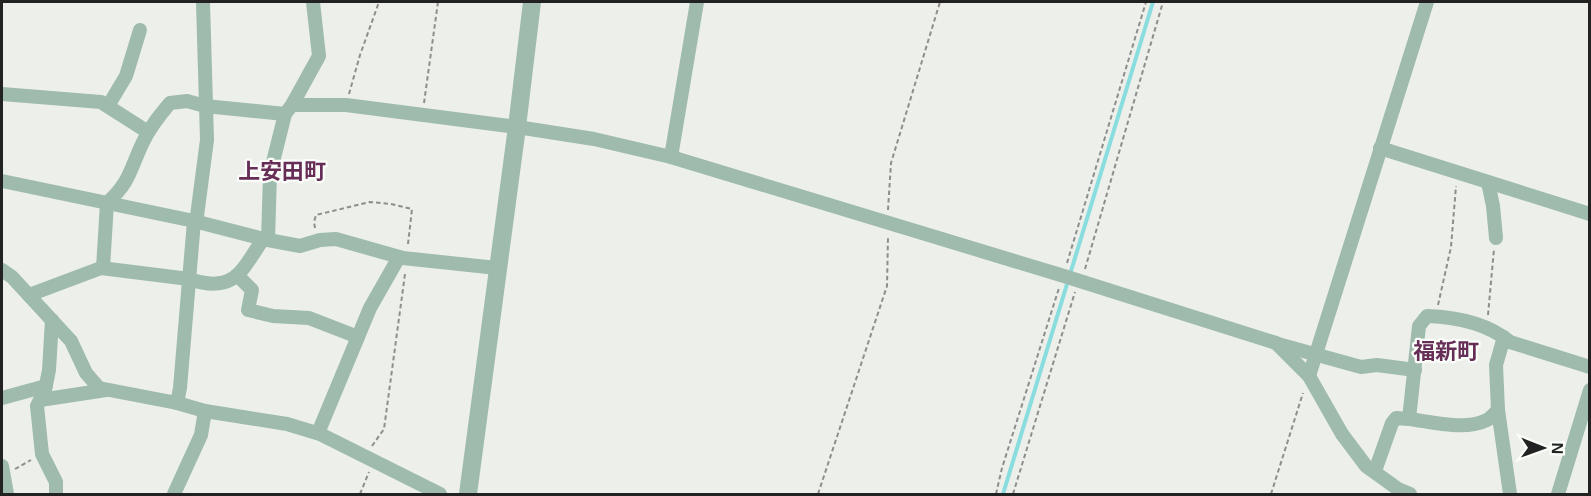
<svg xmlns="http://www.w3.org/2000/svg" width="1591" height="496" font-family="Arial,'Noto Sans JP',sans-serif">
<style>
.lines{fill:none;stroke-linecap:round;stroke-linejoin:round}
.stream{stroke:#89ddde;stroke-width:4}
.path{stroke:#8e8f8d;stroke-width:2;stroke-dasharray:4.5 3;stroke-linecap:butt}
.minor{stroke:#9ebbae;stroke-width:14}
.tertiary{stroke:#9ebbae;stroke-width:18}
.labels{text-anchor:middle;stroke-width:4.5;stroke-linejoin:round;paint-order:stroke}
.quarter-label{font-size:22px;font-weight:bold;fill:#662d57;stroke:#fafdf8}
</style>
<rect width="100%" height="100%" fill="#edefeb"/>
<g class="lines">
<polyline class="stream" points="1003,494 1153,2"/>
<g class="path">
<polyline points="349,94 360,55 379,2"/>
<polyline points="424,103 438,2"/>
<polyline points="888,210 891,163 940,2"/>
<polyline points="315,228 314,222 316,215 370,202 391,204 412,209 408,244"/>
<polyline points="1067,263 1146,2"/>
<polyline points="1085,269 1163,2"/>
<polyline points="1438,305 1451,247 1456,186"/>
<polyline points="1488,315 1494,249"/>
<polyline points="372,446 384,429 405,274"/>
<polyline points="15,469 31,460"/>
<polyline points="360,494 369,472"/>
<polyline points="818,494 887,286 888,237"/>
<polyline points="996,494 1002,468 1059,288"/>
<polyline points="1013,494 1075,292"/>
<polyline points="1271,494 1303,393"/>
</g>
<g class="minor">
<polyline points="2,94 101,102 148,132"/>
<polyline points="292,105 319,56 313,2"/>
<polyline points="108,106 126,76 140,30"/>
<polyline points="1380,148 1590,214"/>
<polyline points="671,157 697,2"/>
<polyline points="2,181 194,221 268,240 270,174 285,114"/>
<polyline points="1488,182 1493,206 1496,238"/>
<polyline points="268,240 300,246 320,240 336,239 403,258 497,268"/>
<path d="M103 268 107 203C131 181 130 169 143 142 150 127 159 116 170 103L187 101 205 106 285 114 292 105H346L517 127 594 139 671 157 1064 276 1276 343 1309 376 1342 434 1366 466 1398 489 1410 494"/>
<polyline points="2,270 12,277 71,341 86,373 99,388 177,403 205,411 287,424 320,434 440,494"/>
<polyline points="238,276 252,290 248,310 273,316 309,318 358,337"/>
<path d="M29 295 101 268 189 279C234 294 241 272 263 239"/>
<polyline points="52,320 49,370 45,390 37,406 42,454 56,482 56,494"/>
<path d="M1504 337 1496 365 1498 410C1495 413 1491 418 1487 420 1465 431 1432 422 1409 419L1419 326 1427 316C1456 317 1487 323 1510 342L1590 367"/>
<polyline points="1278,344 1361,367 1377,365 1415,370"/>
<polyline points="1309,376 1427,2"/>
<polyline points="2,398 46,386"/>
<polyline points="40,400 106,390"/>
<polyline points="177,403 180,388 194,221 197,216 207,140 203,2"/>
<polyline points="1498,410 1510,494"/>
<polyline points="318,433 370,308 399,257"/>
<polyline points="2,466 7,494"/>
<polyline points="1375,471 1392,423 1396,418 1409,419"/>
<polyline points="174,494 201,435 205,411"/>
<polyline points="1558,494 1590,390"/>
</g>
<polyline class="tertiary" points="468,494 517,127 532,2"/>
</g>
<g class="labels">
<g class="quarter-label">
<text x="282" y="179">上安田町</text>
<text x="1446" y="359">福新町</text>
</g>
</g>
<rect width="1591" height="496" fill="none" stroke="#212221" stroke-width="6"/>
<g transform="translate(1543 448) rotate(91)" stroke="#fafdf8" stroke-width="4.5" paint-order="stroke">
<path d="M0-4.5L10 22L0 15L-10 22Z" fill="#212221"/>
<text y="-9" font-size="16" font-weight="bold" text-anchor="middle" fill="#212221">N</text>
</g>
</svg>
